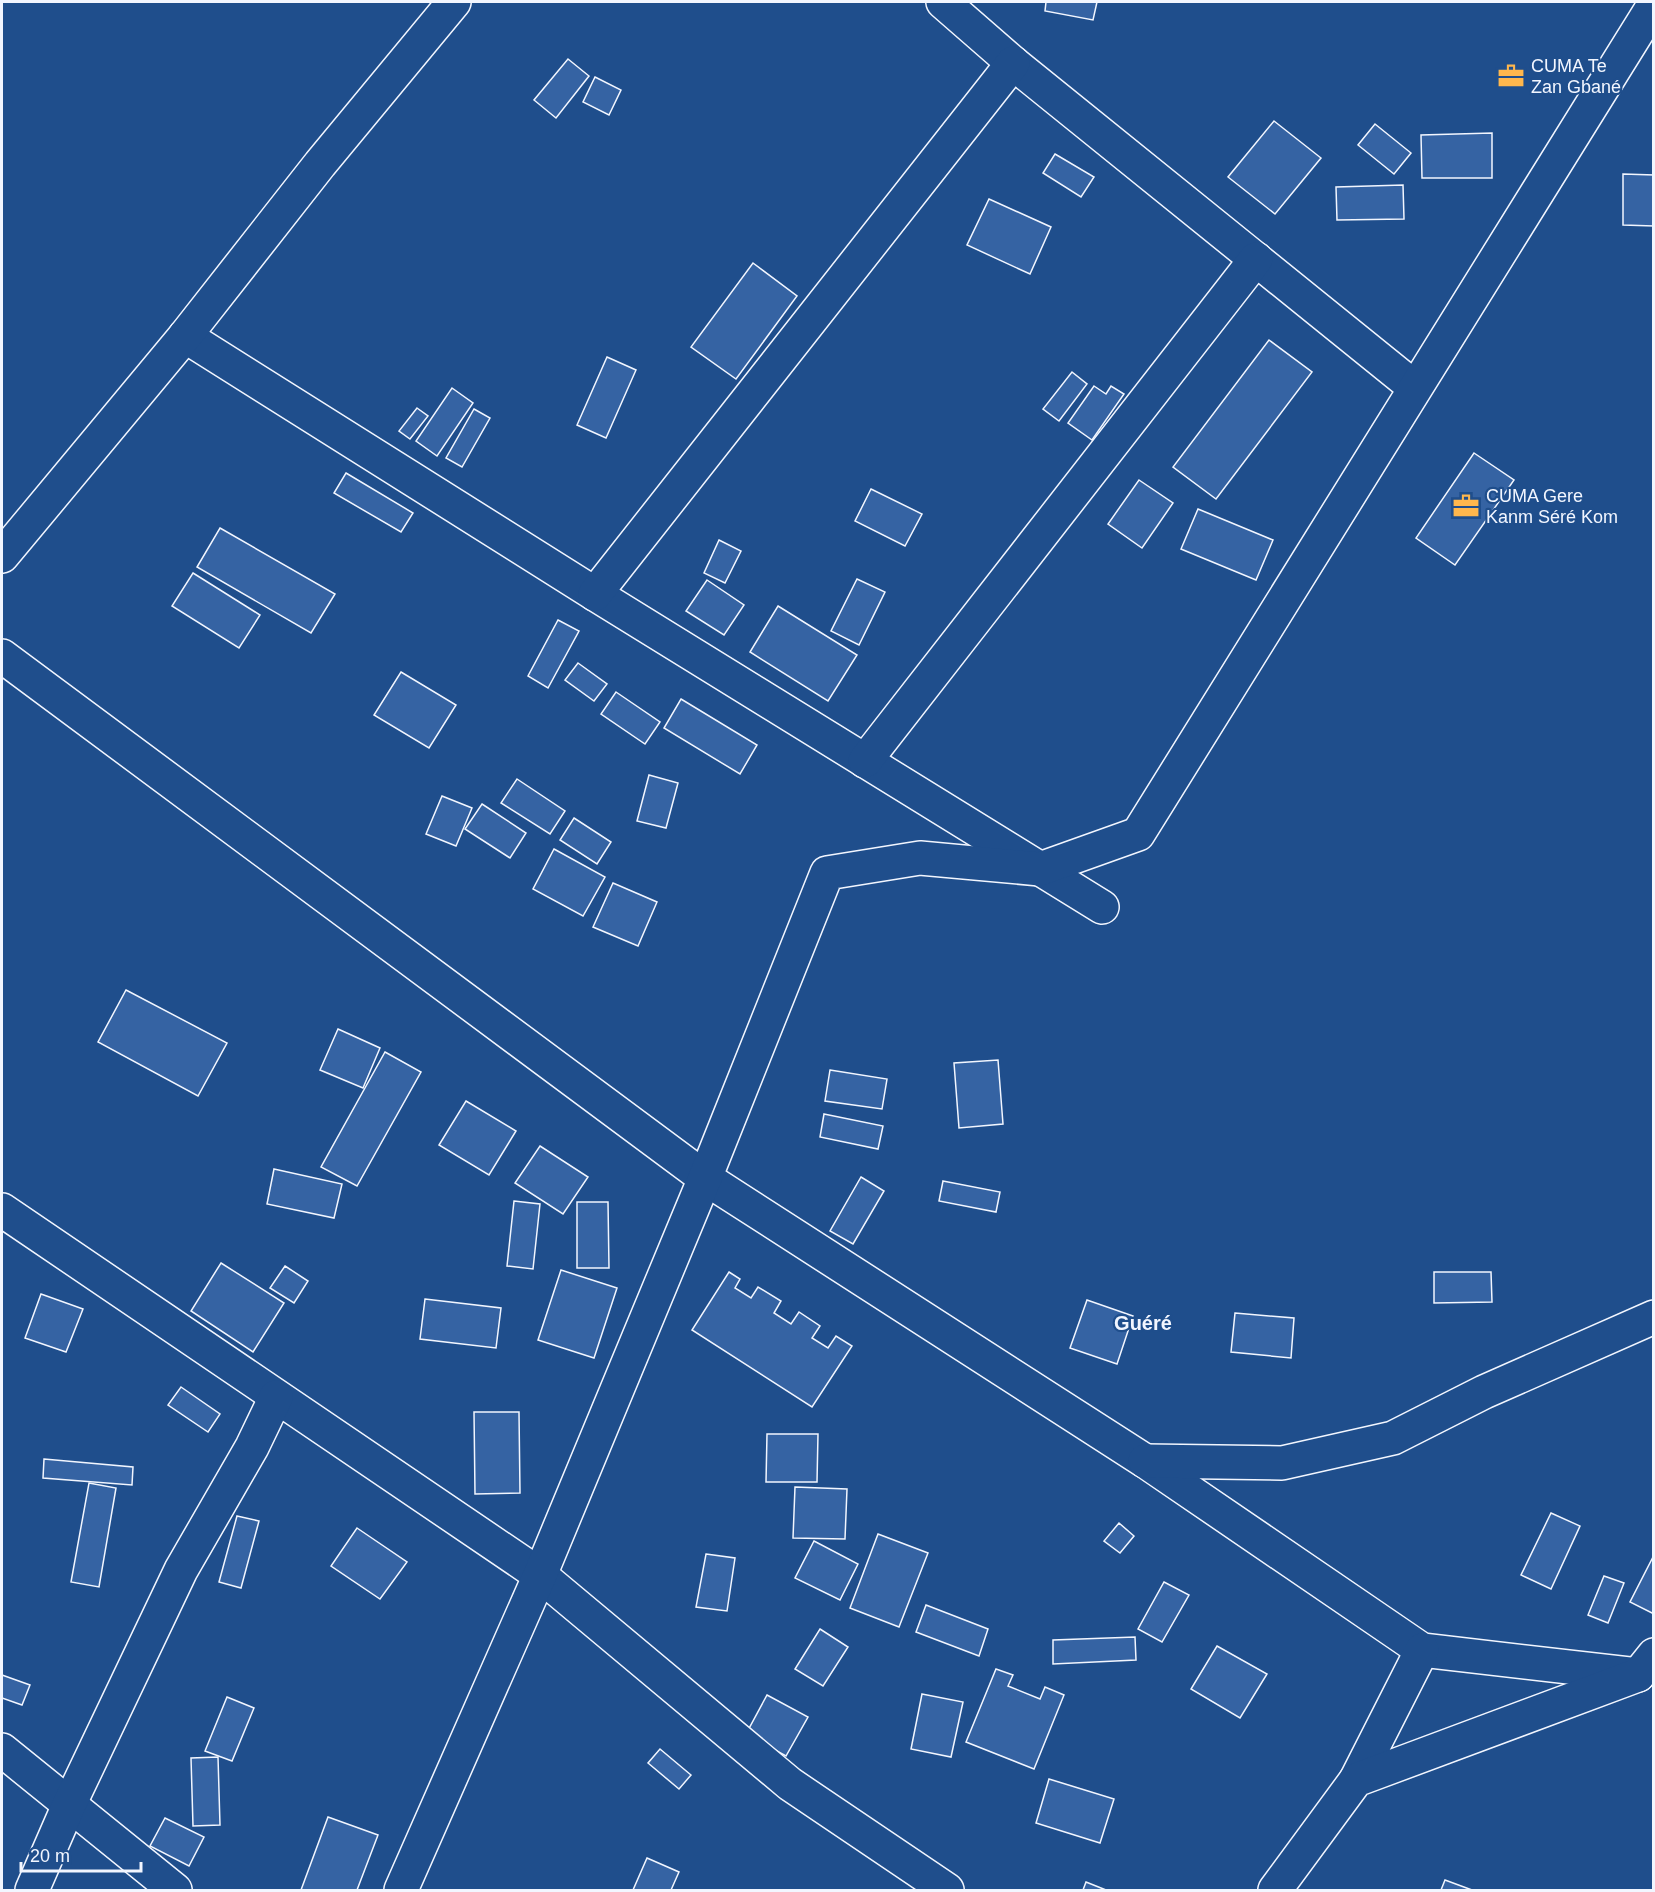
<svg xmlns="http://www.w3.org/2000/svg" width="1655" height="1892" font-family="Arial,sans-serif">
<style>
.building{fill:#3563a3;stroke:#f2f6ff;stroke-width:1.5}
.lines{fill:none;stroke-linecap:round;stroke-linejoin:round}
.street-casing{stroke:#f2f6ff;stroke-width:36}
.primary-casing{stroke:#f2f6ff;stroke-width:36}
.street{stroke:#1f4e8c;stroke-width:33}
.primary{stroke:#1f4e8c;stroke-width:33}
.labels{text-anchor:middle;stroke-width:4.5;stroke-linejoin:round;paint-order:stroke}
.poi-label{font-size:18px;fill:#f2f6ff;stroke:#1f4e8c;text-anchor:start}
.neighbourhood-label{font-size:20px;font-weight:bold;fill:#f2f6ff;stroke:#1f4e8c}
</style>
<rect width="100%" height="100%" fill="#1f4e8c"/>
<g class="building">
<polygon points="1046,2 1097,2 1093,20 1045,11"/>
<polygon points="568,59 589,76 556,118 534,100"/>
<polygon points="595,77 621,90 609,115 583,102"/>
<polygon points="1274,121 1321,158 1275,214 1228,177"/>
<polygon points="1375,124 1411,153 1394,174 1358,145"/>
<polygon points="1492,133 1492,178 1422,178 1421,135"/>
<polygon points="1055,154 1094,177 1081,197 1043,173"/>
<polygon points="1623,174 1654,175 1654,226 1623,225"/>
<polygon points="1403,185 1404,219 1337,220 1336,187"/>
<polygon points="989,199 1051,227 1030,274 967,245"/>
<polygon points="753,263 797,296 736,379 691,347"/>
<polygon points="1269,340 1312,372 1216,499 1173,467"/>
<polygon points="607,357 636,370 606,438 577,425"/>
<polygon points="1072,372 1087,384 1059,421 1043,409"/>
<polygon points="1094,386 1106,394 1111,386 1124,394 1092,440 1068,423"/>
<polygon points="452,388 473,403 437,456 416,441"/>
<polygon points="417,408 428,416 410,439 399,431"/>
<polygon points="474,409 490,418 462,467 446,458"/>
<polygon points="1474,453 1514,480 1455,565 1416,538"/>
<polygon points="346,473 413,513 401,532 334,493"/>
<polygon points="1139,480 1173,503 1142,548 1108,524"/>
<polygon points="871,489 922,514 905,546 855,521"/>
<polygon points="1198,509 1273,540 1256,580 1181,549"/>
<polygon points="220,528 335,594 311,633 197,567"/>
<polygon points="719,540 741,551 725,583 704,573"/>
<polygon points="193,573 260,615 239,648 172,606"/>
<polygon points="857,579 885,592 859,645 831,631"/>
<polygon points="707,580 744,605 724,635 686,611"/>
<polygon points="778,606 857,655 828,701 750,652"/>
<polygon points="558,620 579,631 548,688 528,676"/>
<polygon points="578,663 607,684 594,701 565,680"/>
<polygon points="401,672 456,705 429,748 374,715"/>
<polygon points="616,692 660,722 645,744 601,714"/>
<polygon points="681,699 757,745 740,774 664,728"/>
<polygon points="649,775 678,783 666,828 637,821"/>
<polygon points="517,779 565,811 550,834 501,803"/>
<polygon points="442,796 472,808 456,846 426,834"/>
<polygon points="482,804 526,833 510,858 465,829"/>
<polygon points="574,818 611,842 597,864 560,840"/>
<polygon points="554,849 605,877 583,916 533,889"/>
<polygon points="613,883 657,902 638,946 593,927"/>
<polygon points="126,990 227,1043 198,1096 98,1042"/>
<polygon points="338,1029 380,1048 363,1088 320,1070"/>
<polygon points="385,1052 421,1072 357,1186 321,1167"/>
<polygon points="998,1060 1003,1124 959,1128 954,1063"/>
<polygon points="830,1070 887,1079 882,1109 825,1101"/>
<polygon points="466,1101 516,1131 489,1175 439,1145"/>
<polygon points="824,1114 883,1126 878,1149 820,1137"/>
<polygon points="540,1146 588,1177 563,1214 515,1183"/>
<polygon points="274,1169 342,1184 334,1218 267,1204"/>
<polygon points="861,1177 884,1191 853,1244 830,1231"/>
<polygon points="943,1181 1000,1192 996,1212 939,1201"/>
<polygon points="514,1201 540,1204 533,1269 507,1266"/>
<polygon points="577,1202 608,1202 609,1268 577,1268"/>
<polygon points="221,1263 284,1303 253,1352 191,1311"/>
<polygon points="285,1266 308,1281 294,1303 270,1288"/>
<polygon points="561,1270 617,1288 594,1358 538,1340"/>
<polygon points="729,1272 740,1279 735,1288 751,1298 758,1287 781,1301 774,1313 791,1324 799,1312 820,1326 812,1338 828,1348 836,1336 852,1346 812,1407 692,1330"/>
<polygon points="1434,1272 1491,1272 1492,1302 1434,1303"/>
<polygon points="41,1294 83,1309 66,1352 25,1338"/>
<polygon points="425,1299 501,1308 496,1348 420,1339"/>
<polygon points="1087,1300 1133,1316 1117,1364 1070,1348"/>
<polygon points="1235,1313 1294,1318 1291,1358 1231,1352"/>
<polygon points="181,1387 220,1414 208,1432 168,1405"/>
<polygon points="474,1412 519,1412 520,1493 475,1494"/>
<polygon points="767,1434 818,1434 817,1482 766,1482"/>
<polygon points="44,1459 133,1467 132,1485 43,1478"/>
<polygon points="89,1483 116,1488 99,1587 71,1582"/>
<polygon points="795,1487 847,1489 845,1539 793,1538"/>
<polygon points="1551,1513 1580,1526 1551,1589 1521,1575"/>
<polygon points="237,1516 259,1521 241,1588 219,1582"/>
<polygon points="1119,1523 1134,1536 1120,1553 1104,1541"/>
<polygon points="357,1528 407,1562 380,1599 331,1566"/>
<polygon points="878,1534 928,1553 899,1627 850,1608"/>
<polygon points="814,1541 858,1564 840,1600 795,1578"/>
<polygon points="706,1554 735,1558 727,1611 696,1607"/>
<polygon points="1653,1557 1654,1558 1654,1614 1630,1602"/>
<polygon points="1604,1576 1624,1583 1608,1623 1588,1615"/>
<polygon points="1164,1582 1189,1595 1162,1642 1138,1629"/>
<polygon points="926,1605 988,1629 979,1656 916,1632"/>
<polygon points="820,1629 848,1647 823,1686 795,1669"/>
<polygon points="1135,1637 1136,1660 1053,1664 1053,1640"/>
<polygon points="1217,1646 1267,1674 1240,1718 1191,1689"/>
<polygon points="996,1669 1013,1675 1008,1686 1040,1699 1045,1687 1064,1695 1034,1769 966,1742"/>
<polygon points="2,1675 30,1685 22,1705 2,1698"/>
<polygon points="922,1694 963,1702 951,1757 911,1749"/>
<polygon points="767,1695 808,1717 786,1756 746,1734"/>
<polygon points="227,1697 254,1708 232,1761 205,1751"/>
<polygon points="660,1749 691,1775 679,1789 648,1763"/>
<polygon points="218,1757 220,1825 193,1826 191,1758"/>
<polygon points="1049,1779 1114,1799 1100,1843 1036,1823"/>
<polygon points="328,1817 378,1835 357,1890 301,1890"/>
<polygon points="165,1818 204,1837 189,1866 150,1846"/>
<polygon points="647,1858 679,1872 671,1890 633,1890"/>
<polygon points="1445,1880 1472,1890 1441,1890"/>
<polygon points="1086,1882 1106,1890 1083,1890"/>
</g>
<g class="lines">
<g class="street-casing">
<g id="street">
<polyline points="943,2 1013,63 1414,387"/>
<polyline points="185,336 595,594 1102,907"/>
<polyline points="595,594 1013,63"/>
<polyline points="2,656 705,1178 1145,1461 1422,1650 1638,1675"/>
<polyline points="865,761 1256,259"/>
<polyline points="2,1210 540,1575 790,1784 947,1890"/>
<polyline points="1145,1461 1282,1463 1393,1438 1484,1392 1654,1317"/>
<polyline points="2,1750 175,1890"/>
<polyline points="1356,1780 1422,1650"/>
<polyline points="32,1890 69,1805 181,1570 252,1447 276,1397"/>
<polyline points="401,1890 540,1575 705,1178 827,873 920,858 1040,869 1138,834 1654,5"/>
<polyline points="1275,1890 1356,1780 1638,1675 1654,1655"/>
</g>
</g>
<g class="primary-casing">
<polyline id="primary" points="2,556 185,336 320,164 454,2"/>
</g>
<use href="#street" class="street"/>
<use href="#primary" class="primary"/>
</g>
<defs>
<g id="office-bare" transform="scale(2.07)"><path d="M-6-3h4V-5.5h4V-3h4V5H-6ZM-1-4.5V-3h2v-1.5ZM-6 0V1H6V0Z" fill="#ffb74d" stroke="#1f4e8c" stroke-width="2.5" paint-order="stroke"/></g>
</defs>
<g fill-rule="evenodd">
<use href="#office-bare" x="1511" y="76"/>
<use href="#office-bare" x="1466" y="506"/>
</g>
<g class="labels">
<g class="poi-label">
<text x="1531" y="72">CUMA Te<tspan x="1531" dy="21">Zan Gbané</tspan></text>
<text x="1486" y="502">CUMA Gere<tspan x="1486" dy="21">Kanm Séré Kom</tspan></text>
</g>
<g class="neighbourhood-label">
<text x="1143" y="1330">Guéré</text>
</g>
</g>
<rect width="1655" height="1892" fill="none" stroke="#f2f6ff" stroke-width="6"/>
<path d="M21 1862v9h120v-9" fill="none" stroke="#f2f6ff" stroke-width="3"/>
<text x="30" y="1862" font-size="18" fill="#f2f6ff" stroke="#1f4e8c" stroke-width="4.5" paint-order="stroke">20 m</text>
</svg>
